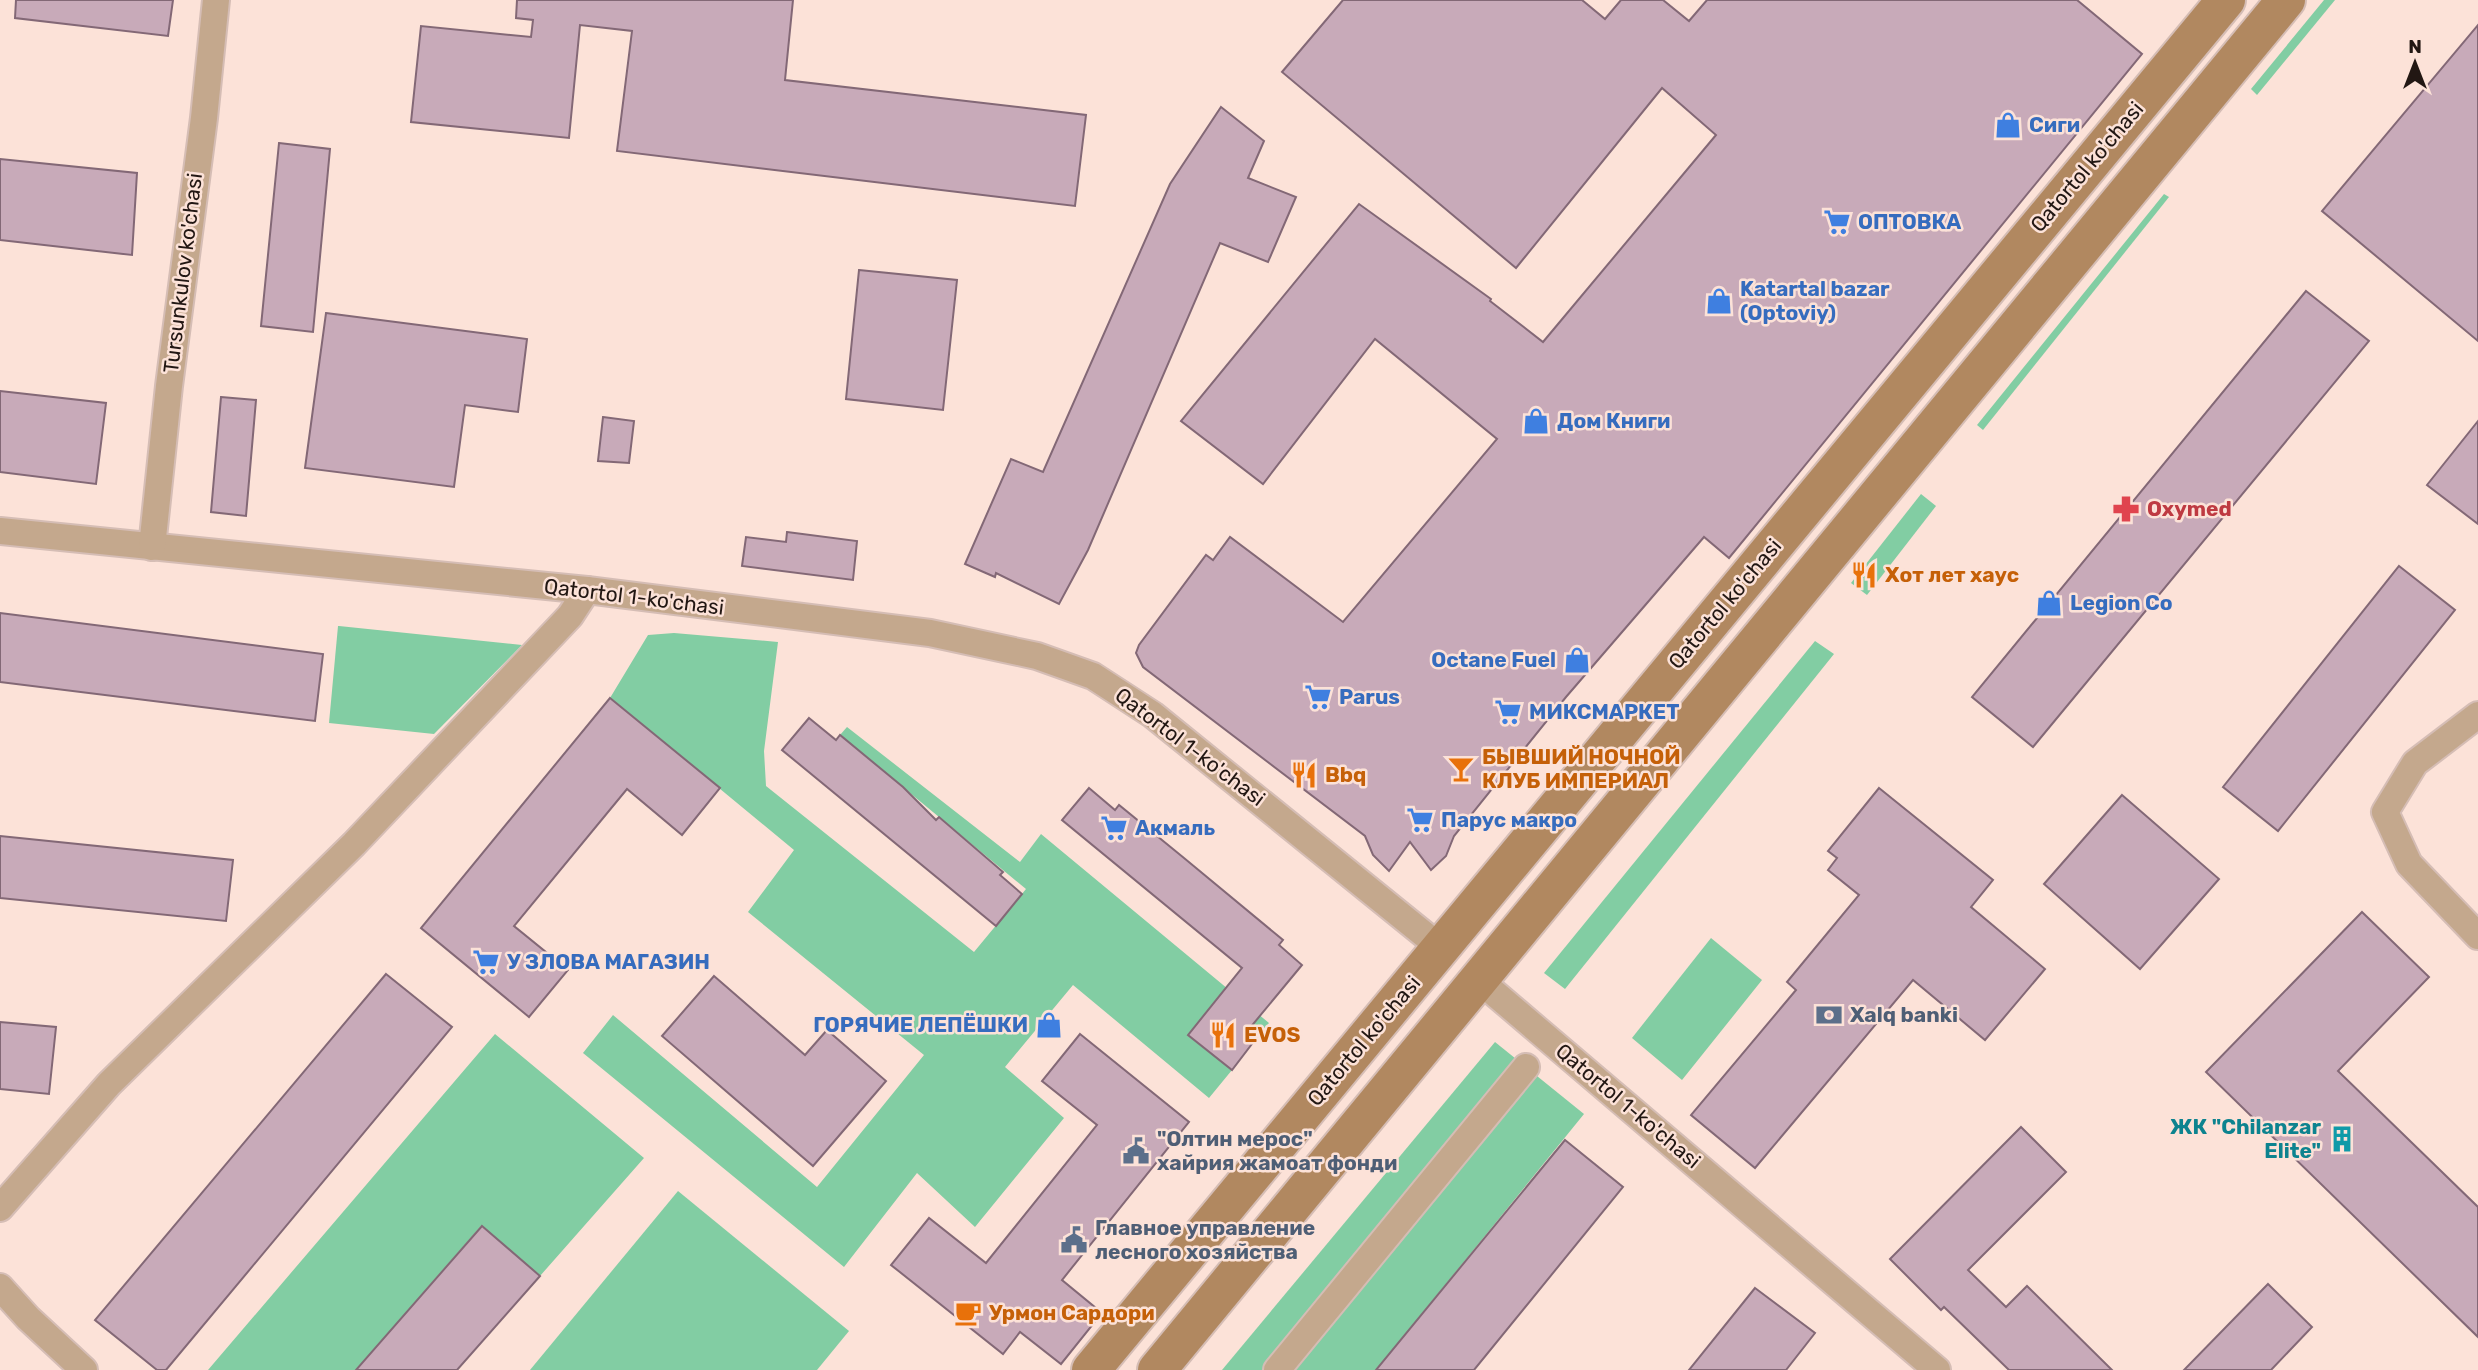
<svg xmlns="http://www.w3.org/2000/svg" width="2478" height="1370" font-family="Rubik,sans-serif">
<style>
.green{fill:#82cda3}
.building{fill:#c8aab9;stroke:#836876;stroke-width:2}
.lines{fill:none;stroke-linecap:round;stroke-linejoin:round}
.street-casing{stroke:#d5bdb5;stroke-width:30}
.secondary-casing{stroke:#d5bdb5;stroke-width:42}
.street{stroke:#c4a88d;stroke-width:26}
.secondary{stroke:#b18860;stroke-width:38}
.labels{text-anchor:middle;stroke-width:5;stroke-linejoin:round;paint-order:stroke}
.shop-label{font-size:21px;font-weight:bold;fill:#366cbe;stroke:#fce2d8;text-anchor:start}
.street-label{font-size:21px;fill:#221713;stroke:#fce2d8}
.health-label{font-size:21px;font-weight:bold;fill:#be3a42;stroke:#fce2d8;text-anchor:start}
.food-label{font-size:21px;font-weight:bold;fill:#c56008;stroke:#fce2d8;text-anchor:start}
.service-label{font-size:21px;font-weight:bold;fill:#4e5e75;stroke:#fce2d8;text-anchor:start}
.culture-label{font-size:21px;font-weight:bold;fill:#0d838f;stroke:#fce2d8;text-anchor:end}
</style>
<rect width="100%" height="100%" fill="#fce2d8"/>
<g class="green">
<polygon points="2324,0 2335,0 2257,95 2251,89"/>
<polygon points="2164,194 2169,197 1983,430 1977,425"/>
<polygon points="1921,494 1936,506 1867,595 1851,583"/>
<polygon points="338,626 339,626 522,645 434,734 329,723"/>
<polygon points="674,633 778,642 764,751 766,786 974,952 1026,889 840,735 847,727 1020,862 1041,834 1269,1023 1258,1036 1215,1003 1232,1070 1209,1098 1073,985 1005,1067 1064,1118 975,1227 917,1173 844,1267 583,1053 613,1015 817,1187 924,1055 748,912 794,850 610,698 648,635"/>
<polygon points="1815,641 1834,654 1565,989 1544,973"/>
<polygon points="1711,938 1762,980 1682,1080 1632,1038"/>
<polygon points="495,1034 644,1158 540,1276 481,1226 356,1370 208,1370"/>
<polygon points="1495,1042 1584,1114 1376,1370 1222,1370"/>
<polygon points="678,1191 849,1331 817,1370 530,1370"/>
</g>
<g class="building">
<polygon points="16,0 173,0 168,36 15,18"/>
<polygon points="517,0 793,0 785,80 1086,115 1075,206 617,151 632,31 580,25 569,138 411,122 421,26 531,37 533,20 516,18"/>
<polygon points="1343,0 1582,0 1605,19 1621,0 1663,0 1689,21 1707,0 2077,0 2142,54 1729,558 1704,537 1566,697 1454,836 1446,856 1431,870 1410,842 1389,871 1373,855 1365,836 1143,667 1136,653 1139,645 1206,555 1213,560 1230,537 1343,622 1497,439 1375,339 1263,484 1181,421 1359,204 1491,299 1490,301 1543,342 1716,135 1662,88 1516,268 1282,72"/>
<polygon points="2478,25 2478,341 2322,211"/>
<polygon points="1221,107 1264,141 1248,178 1296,197 1268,262 1220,243 1088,550 1059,604 996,573 995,577 965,564 1011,459 1043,472 1170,184"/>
<polygon points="279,143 330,149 313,332 261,326"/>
<polygon points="0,159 137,173 132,255 0,240"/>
<polygon points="859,270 957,280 943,410 846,399"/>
<polygon points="2306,291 2369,341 2033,747 1972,697"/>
<polygon points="326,313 527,339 518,412 465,405 454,487 305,468"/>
<polygon points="0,391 106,403 96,484 0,472"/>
<polygon points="221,397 256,400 246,516 211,512"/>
<polygon points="603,417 634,421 629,463 598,461"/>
<polygon points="2478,421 2478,524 2427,485"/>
<polygon points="787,532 857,541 853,580 742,566 746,537 786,542"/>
<polygon points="2399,566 2455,610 2278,831 2223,787"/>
<polygon points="0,613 323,654 315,721 0,682"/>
<polygon points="610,698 720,788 682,835 627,789 514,926 568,970 529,1017 421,928"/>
<polygon points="809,718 836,740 840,735 903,787 936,820 939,817 1003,872 1000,875 1022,894 996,926 782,750"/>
<polygon points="1089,788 1115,810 1119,805 1184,858 1283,940 1279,945 1302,965 1249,1029 1258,1036 1232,1070 1188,1035 1242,968 1062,820"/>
<polygon points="1879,788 1993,880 1971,907 2045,969 1985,1040 1913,980 1755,1168 1691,1115 1796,990 1787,982 1859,895 1828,870 1837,858 1828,851"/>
<polygon points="2122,795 2219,879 2140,969 2044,884"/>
<polygon points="0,836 233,860 226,921 0,898"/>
<polygon points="2362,912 2429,977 2338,1071 2478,1207 2478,1337 2206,1072"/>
<polygon points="386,974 452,1027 166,1370 157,1370 95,1320"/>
<polygon points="714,976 805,1055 827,1030 886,1081 813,1166 662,1036"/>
<polygon points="0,1022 56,1027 49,1094 0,1089"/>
<polygon points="1080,1034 1189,1122 1062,1280 1102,1313 1061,1364 1020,1332 1003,1354 891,1265 929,1218 986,1263 1097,1125 1042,1081"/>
<polygon points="2021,1127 2066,1172 1968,1270 2006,1307 2027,1286 2112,1370 2009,1370 1944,1307 1941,1310 1890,1259"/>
<polygon points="1565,1140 1623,1187 1474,1370 1376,1370"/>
<polygon points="482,1226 540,1276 457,1370 356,1370"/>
<polygon points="2268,1284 2312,1327 2271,1370 2184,1370"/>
<polygon points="1755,1288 1815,1333 1786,1370 1689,1370"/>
</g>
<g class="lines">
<g class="street-casing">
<g id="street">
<polyline points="0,531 587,590 930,633 1037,656 1093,676 1153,715 1441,948"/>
<polyline points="152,547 169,386 204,118 216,0"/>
<polyline points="2478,715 2415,763 2385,812 2409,864 2478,936"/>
<polyline points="1479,980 1937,1370"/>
<polyline points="0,1208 109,1084 354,844 570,616 587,590"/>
<polyline points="0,1287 28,1318 84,1370"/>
<polyline points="1277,1370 1526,1067"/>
</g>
</g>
<g class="secondary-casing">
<g id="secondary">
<polyline points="1091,1370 2226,0"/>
<polyline points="1157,1370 2286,0"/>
</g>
</g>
<use href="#street" class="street"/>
<use href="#secondary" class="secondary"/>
</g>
<defs>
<g id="shop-bare" transform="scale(2.1)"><path d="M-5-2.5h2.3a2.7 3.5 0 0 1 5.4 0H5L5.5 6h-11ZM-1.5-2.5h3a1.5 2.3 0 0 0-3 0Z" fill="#3f7fe0" stroke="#fce2d8" stroke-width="2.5" paint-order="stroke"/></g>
<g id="supermarket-bare" transform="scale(2.1)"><path d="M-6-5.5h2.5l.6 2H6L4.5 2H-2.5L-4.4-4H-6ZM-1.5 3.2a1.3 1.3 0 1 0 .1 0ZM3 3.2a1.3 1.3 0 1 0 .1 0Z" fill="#3f7fe0" stroke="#fce2d8" stroke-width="2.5" paint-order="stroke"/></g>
<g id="pharmacy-bare" transform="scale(2.1)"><path d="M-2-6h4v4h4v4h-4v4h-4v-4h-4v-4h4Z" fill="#e0444e" stroke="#fce2d8" stroke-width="2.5" paint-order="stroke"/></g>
<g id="restaurant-bare" transform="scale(2.1)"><path d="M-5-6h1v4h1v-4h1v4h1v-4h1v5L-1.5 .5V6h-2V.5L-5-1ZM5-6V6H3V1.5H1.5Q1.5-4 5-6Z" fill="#e8710a" stroke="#fce2d8" stroke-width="2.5" paint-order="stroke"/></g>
<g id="bar-bare" transform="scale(2.1)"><path d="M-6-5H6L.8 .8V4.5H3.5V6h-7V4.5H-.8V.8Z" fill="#e8710a" stroke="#fce2d8" stroke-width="2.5" paint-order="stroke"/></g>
<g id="bank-bare" transform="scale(2.1)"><path d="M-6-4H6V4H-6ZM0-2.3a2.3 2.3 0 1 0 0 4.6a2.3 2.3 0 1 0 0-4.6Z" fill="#5c6f8a" stroke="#fce2d8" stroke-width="2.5" paint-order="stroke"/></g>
<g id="building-bare" transform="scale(2.1)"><path d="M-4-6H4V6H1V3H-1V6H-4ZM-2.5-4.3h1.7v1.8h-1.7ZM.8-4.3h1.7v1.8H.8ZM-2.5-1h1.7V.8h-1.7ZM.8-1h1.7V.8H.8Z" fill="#0f9aa8" stroke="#fce2d8" stroke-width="2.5" paint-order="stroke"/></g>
<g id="civic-bare" transform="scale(2.1)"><path d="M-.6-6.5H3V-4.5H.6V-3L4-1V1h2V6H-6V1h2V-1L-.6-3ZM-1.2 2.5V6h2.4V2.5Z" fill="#5c6f8a" stroke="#fce2d8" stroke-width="2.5" paint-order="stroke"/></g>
<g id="cafe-bare" transform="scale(2.1)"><path d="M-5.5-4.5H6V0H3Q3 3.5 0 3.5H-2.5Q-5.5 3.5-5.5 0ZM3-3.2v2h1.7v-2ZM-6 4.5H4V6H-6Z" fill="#e8710a" stroke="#fce2d8" stroke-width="2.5" paint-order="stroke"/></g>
</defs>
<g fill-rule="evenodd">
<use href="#shop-bare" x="2008" y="125"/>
<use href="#supermarket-bare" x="1837" y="222"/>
<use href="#shop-bare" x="1719" y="301"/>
<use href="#shop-bare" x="1536" y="421"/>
<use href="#pharmacy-bare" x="2126" y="509"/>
<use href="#restaurant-bare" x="1864" y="575"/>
<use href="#shop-bare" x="2049" y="603"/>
<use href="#shop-bare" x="1577" y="660"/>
<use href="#supermarket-bare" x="1318" y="697"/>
<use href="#supermarket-bare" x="1508" y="712"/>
<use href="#bar-bare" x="1461" y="769"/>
<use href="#restaurant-bare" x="1304" y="775"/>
<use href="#supermarket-bare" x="1420" y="820"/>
<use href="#supermarket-bare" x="1114" y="828"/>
<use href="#supermarket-bare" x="486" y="962"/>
<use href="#bank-bare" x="1829" y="1015"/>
<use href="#shop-bare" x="1049" y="1025"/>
<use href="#restaurant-bare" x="1223" y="1035"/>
<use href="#building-bare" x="2342" y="1139"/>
<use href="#civic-bare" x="1136" y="1151"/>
<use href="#civic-bare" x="1074" y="1240"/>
<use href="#cafe-bare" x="968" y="1313"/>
</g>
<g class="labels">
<g class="shop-label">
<text x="2029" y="132">Сиги</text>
<text x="1858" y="229">ОПТОВКА</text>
<text x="1740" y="296">Katartal bazar<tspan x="1740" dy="24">(Optoviy)</tspan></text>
<text x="1557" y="428">Дом Книги</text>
<text x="2070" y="610">Legion Co</text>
<text x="1556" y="667" text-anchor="end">Octane Fuel</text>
<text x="1339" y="704">Parus</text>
<text x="1529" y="719">МИКСМАРКЕТ</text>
<text x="1441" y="827">Парус макро</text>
<text x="1135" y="835">Акмаль</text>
<text x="507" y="969">У ЗЛОВА МАГАЗИН</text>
<text x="1028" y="1032" text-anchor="end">ГОРЯЧИЕ ЛЕПЁШКИ</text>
</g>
<g class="street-label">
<text transform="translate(2087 167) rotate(-50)" y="7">Qatortol ko'chasi</text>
<text transform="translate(183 273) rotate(-83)" y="7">Tursunkulov ko'chasi</text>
<text transform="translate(634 597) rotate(7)" y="7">Qatortol 1-ko'chasi</text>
<text transform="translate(1725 604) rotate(-50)" y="7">Qatortol ko'chasi</text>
<text transform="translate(1190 747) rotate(37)" y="7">Qatortol 1-ko'chasi</text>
<text transform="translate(1364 1041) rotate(-50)" y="7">Qatortol ko'chasi</text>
<text transform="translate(1628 1106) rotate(40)" y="7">Qatortol 1-ko'chasi</text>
</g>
<g class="health-label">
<text x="2147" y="516">Oxymed</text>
</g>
<g class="food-label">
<text x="1885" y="582">Хот лет хаус</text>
<text x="1482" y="764">БЫВШИЙ НОЧНОЙ<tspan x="1482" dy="24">КЛУБ ИМПЕРИАЛ</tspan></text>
<text x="1325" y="782">Bbq</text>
<text x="1244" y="1042">EVOS</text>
<text x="989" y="1320">Урмон Сардори</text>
</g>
<g class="service-label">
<text x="1850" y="1022">Xalq banki</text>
<text x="1157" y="1146">"Олтин мерос"<tspan x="1157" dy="24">хайрия жамоат фонди</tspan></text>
<text x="1095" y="1235">Главное управление<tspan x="1095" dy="24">лесного хозяйства</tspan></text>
</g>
<g class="culture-label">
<text x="2321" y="1134">ЖК "Chilanzar<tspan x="2321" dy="24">Elite"</tspan></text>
</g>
</g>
<g transform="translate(2415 63)" stroke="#fce2d8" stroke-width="5" paint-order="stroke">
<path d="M0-5L12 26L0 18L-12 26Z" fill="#221713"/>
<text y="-10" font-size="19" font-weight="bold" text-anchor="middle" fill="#221713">N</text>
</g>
</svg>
